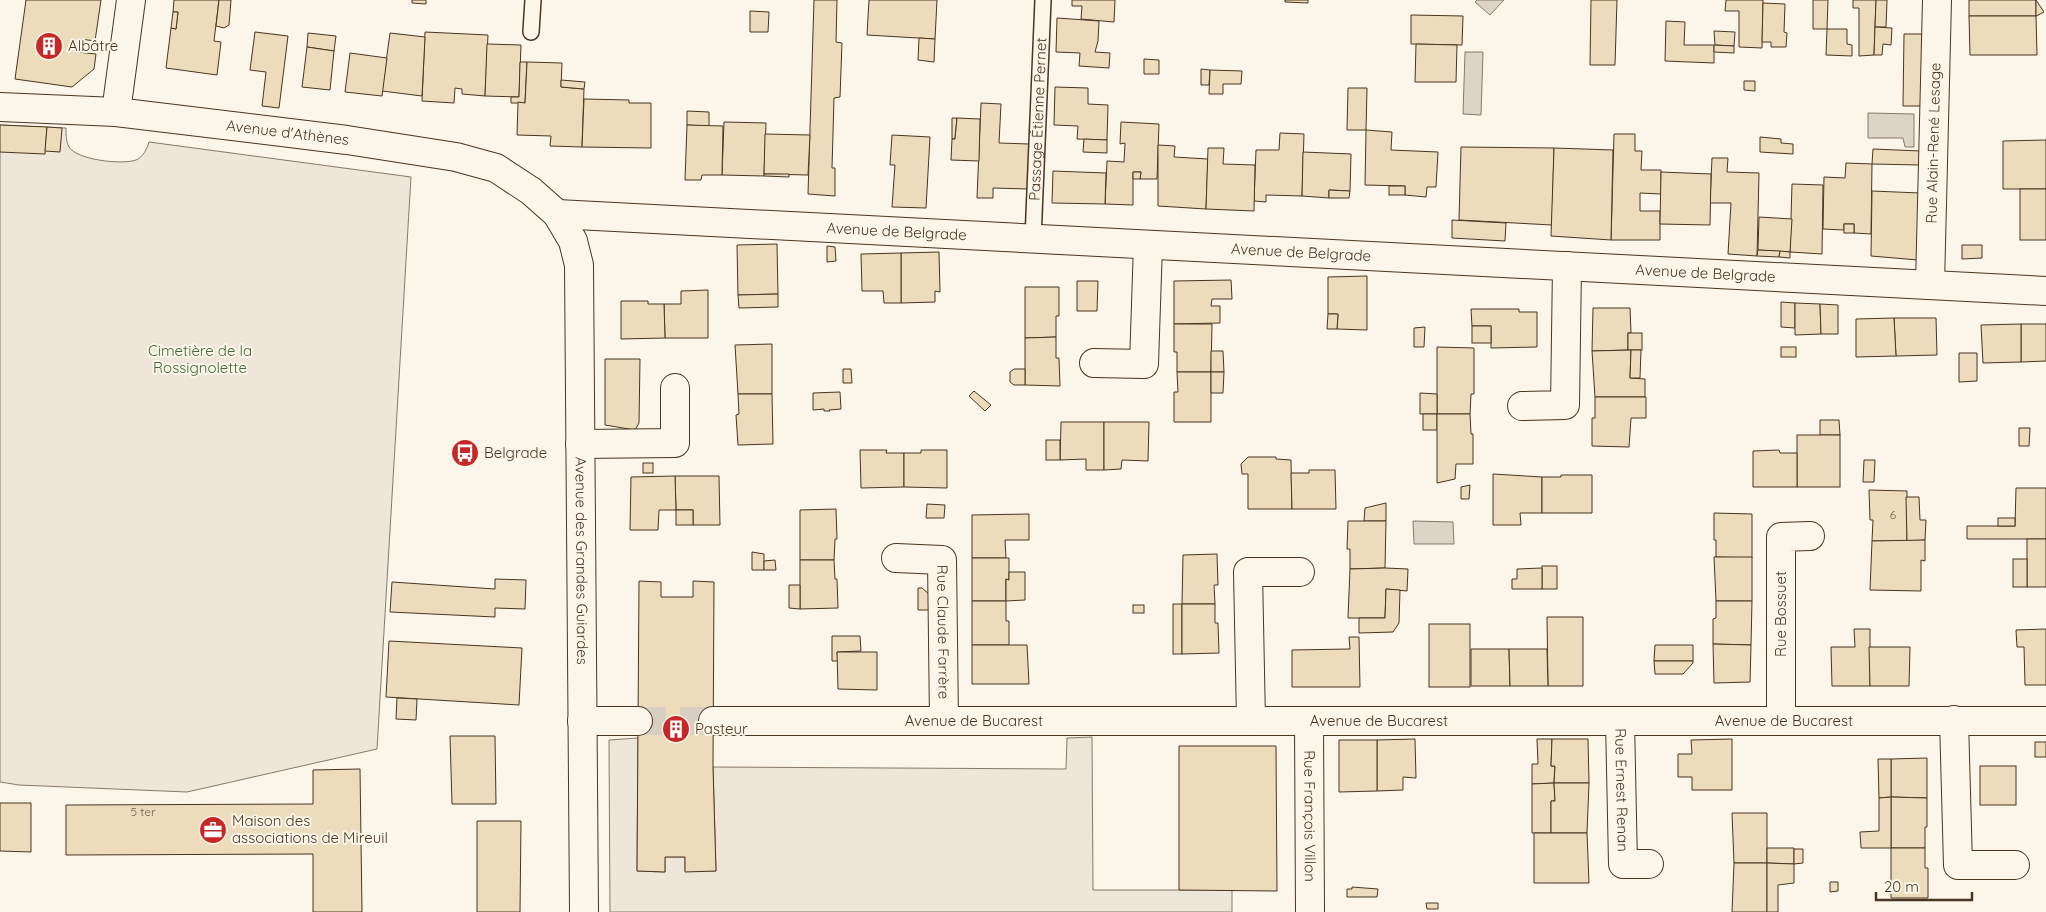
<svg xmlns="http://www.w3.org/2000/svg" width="2046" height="912" font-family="Quicksand,sans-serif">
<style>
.green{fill:#ede6d9;stroke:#887966}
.water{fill:#dcd4c6;stroke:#887966}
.building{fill:#ecdcbc;stroke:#4a3520}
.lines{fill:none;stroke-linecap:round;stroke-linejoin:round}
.minor-tunnel{stroke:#d8cfc1;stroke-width:28;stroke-dasharray:28 14;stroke-linecap:butt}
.service-casing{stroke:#4a3520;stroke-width:18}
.minor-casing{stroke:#4a3520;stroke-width:30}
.service{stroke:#fbf6e9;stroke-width:15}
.minor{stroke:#fbf6e9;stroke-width:28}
.labels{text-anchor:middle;stroke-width:4;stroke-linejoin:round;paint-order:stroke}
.number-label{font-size:12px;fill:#725f47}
.poi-label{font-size:15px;fill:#4a3520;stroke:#fbf6e9;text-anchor:start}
.street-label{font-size:15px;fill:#4a3520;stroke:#fbf6e9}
.park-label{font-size:15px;fill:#436837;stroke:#fbf6e9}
</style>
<rect width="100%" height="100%" fill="#fbf6e9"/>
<g class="green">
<path d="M0 125 66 128C66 134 66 141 69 147 77 160 122 165 136 160 143 157 147 149 149 142L411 177 377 749 187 792 19 785 0 782Z"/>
<polygon points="1092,737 1093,890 1232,890 1232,912 610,912 609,740 638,738 637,871 665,872 665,857 685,857 685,871 716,871 713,767 1066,769 1067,738"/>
</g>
<g class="water">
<polygon points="1477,0 1504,0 1490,15 1475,2"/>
<polygon points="1465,52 1483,52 1481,115 1463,114"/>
<polygon points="1868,113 1914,114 1914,147 1905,147 1903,138 1868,138"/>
<polygon points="1413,521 1453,522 1454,544 1414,544"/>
</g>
<g class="building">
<polygon points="26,0 101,0 95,41 80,39 77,52 96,54 94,69 72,87 15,79"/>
<polygon points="174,0 219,0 214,41 221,42 217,75 166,68 171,28 176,29 178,12 173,12"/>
<polygon points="219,0 231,0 229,25 224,28 216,26"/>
<polygon points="412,0 426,0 426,4 412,3"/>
<polygon points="814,0 837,0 836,42 842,43 840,97 834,98 832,168 835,168 835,196 808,194"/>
<polygon points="869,0 937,0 935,39 867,35"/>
<polygon points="1072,0 1115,0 1114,22 1081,19 1082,6 1072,6"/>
<polygon points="1285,0 1308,0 1308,3 1285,2"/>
<polygon points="1591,0 1617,0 1615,65 1590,65"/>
<polygon points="1726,0 1763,0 1762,48 1739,47 1739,11 1725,11"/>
<polygon points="1813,0 1828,0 1827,29 1813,29"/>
<polygon points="1853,0 1876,0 1874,55 1859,56 1859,8 1853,8"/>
<polygon points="1876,0 1887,0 1886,27 1875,27"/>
<rect x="1969" y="0" width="67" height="16"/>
<polygon points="2036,0 2044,12 2036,16"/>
<polygon points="1763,3 1785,4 1784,32 1787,33 1786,47 1771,47 1771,42 1762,42"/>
<polygon points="750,11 769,12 768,32 750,32"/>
<polygon points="173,12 178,12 176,29 171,28"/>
<polygon points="1411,15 1463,16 1462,45 1411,44"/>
<polygon points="1969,16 2036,16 2037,55 1970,55"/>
<polygon points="1057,18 1099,21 1098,41 1095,52 1110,53 1109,68 1079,66 1080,53 1056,52"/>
<polygon points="1666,21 1685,22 1684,45 1714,45 1714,63 1665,61"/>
<polygon points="1875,27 1892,28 1891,45 1883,44 1882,55 1874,55"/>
<polygon points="1827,29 1847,29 1847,44 1852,45 1852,56 1826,55"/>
<polygon points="1714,31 1735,32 1734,46 1715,45"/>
<polygon points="255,32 288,36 279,108 262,106 266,72 250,70"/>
<polygon points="425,32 488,35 485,96 462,94 462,89 455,88 454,103 422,101"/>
<polygon points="308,33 336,36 334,51 307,47"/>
<polygon points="390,33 425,37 422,96 382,91"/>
<polygon points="1904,34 1924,34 1922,106 1903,106"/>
<polygon points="919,38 935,39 934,62 918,60"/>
<polygon points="487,44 521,45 519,97 485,96"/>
<polygon points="1416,44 1457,45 1456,82 1415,82"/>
<polygon points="1714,45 1734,46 1734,53 1714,52"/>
<polygon points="307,47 334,51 330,90 302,87"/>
<polygon points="350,53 387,58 382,96 345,92"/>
<polygon points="1144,59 1159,60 1159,74 1144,74"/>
<polygon points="520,62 527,62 525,103 511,103 511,97 519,97"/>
<polygon points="527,62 562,63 561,87 584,89 582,147 550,146 551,136 517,135 518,102 525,103"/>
<polygon points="1201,69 1210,70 1209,85 1201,85"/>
<polygon points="1210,70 1242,71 1241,84 1223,84 1223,94 1209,94"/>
<polygon points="561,80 585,82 584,89 561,87"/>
<polygon points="1744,81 1755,81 1755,91 1744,90"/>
<polygon points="1055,87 1088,88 1088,104 1108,105 1107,140 1077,139 1078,126 1054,125"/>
<polygon points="1348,88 1367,88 1366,130 1347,130"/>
<polygon points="584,99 629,100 629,103 651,103 651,148 582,147"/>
<polygon points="981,103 1001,104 999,143 1029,144 1028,189 993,188 993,198 977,198"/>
<polygon points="687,111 709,112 709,126 687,125"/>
<polygon points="952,118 957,118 955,139 952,139"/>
<polygon points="957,118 980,119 979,161 951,160 952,139 955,139"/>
<polygon points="724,122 766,123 764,176 722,175"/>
<polygon points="1121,122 1159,124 1157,179 1140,179 1141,172 1133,172 1133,205 1105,204 1107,161 1124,162 1125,143 1120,144"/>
<polygon points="0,125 47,127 45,154 0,152"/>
<polygon points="687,125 723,126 722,175 702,175 701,180 685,180"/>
<polygon points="47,127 62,128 60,152 45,151"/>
<polygon points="1366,130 1392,132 1391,150 1438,152 1436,187 1427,187 1426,197 1405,195 1405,186 1365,185"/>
<polygon points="1280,133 1304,134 1302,196 1266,195 1266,202 1254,201 1256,150 1279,150"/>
<polygon points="765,134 810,135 808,175 764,174"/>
<polygon points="1614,134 1635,134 1635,151 1642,151 1641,170 1661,170 1661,194 1640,193 1640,211 1660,211 1660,240 1611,240"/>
<polygon points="892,135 930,137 926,208 892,207 895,165 890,165"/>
<polygon points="1760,137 1781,139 1781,143 1793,144 1793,154 1760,152"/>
<polygon points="1084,139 1107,140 1107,153 1083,152"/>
<polygon points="2046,140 2046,189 2003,189 2003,141"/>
<polygon points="1158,145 1175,146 1174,157 1208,159 1206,209 1158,206"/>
<polygon points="1461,147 1554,148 1552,225 1459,220"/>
<polygon points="1208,148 1224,148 1223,164 1255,165 1254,211 1206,209"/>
<polygon points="1554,148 1613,150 1611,240 1551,236"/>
<polygon points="1873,149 1921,151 1920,165 1872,164"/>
<polygon points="1303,152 1351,154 1350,191 1329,190 1329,198 1302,196"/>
<polygon points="1712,158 1728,158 1727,172 1759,173 1757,256 1728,254 1731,203 1710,203"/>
<polygon points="1846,163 1872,164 1871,234 1854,233 1854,224 1844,224 1844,230 1823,229 1824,177 1845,178"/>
<polygon points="1053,171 1106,173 1105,204 1052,203"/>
<polygon points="1133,172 1141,172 1140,179 1133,179"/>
<polygon points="1661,172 1711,174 1710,225 1660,224"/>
<polygon points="764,174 789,174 789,177 764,176"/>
<polygon points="1792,184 1823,185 1822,254 1790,252"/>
<rect x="1389" y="186" width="16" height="9"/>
<rect x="2020" y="189" width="26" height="51"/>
<polygon points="1329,190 1350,191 1349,198 1329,198"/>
<polygon points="1872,191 1920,193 1918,260 1871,256"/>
<polygon points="1759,217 1792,219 1790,252 1758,250"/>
<polygon points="1452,220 1506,223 1505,241 1452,238"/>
<rect x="1844" y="224" width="10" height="9"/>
<polygon points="777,244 778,294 738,295 737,245"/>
<polygon points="1962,245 1982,245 1982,258 1962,259"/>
<polygon points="827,246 835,247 836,261 827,262"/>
<polygon points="1758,250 1780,251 1779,257 1757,256"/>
<polygon points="1780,251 1790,252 1790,258 1779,257"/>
<polygon points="939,252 940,292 935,291 935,302 901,303 901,253"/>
<polygon points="901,253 901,303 884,303 883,291 862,291 861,254"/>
<polygon points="1367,276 1367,330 1337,329 1338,314 1328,314 1328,277"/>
<polygon points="1231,280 1232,299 1212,299 1211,306 1220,306 1220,323 1174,324 1174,281"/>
<polygon points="1077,281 1098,281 1097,311 1077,311"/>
<polygon points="1025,287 1059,287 1059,316 1056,316 1056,337 1025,338"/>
<polygon points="708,290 708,338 665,338 664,304 681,304 681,291"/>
<polygon points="778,294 778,307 739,308 738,295"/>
<polygon points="621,301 648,301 648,304 664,304 665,338 621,339"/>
<polygon points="1781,302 1795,303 1795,328 1781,327"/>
<polygon points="1795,303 1820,304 1821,334 1795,335"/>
<polygon points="1820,304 1838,305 1838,334 1821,334"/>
<polygon points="1593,308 1630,308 1631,333 1628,333 1628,350 1592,351"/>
<polygon points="1471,309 1519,309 1519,312 1537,312 1537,347 1491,348 1491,326 1472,326"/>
<polygon points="1328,314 1338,314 1337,329 1327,329"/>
<polygon points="1894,318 1936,318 1937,355 1896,356"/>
<polygon points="1894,318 1896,356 1856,357 1856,319"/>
<polygon points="1174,324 1212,324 1211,372 1177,372 1177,352 1174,352"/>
<polygon points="2021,324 2046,324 2046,361 2021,362"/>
<polygon points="2021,324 2021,362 1983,363 1981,325"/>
<rect x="1472" y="326" width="19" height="17"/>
<polygon points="1425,327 1424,347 1414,347 1414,328"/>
<rect x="1628" y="333" width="14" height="17"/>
<polygon points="1056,337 1056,358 1059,358 1060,386 1025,385 1025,338"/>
<polygon points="772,344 772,394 738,394 735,345"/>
<polygon points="1437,347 1474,348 1474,394 1471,394 1470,414 1437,414"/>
<rect x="1781" y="347" width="15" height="10"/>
<polygon points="1631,350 1630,378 1645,379 1645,397 1595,397 1592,351"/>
<polygon points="1631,350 1641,350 1640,378 1630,378"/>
<polygon points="1211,351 1223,351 1224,372 1211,372"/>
<polygon points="1959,353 1977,353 1977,381 1959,382"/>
<polygon points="605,359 640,359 639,423 635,430 605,425"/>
<polygon points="843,369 851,369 852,383 843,383"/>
<polygon points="1014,369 1025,369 1025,385 1014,385 1010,382 1010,372"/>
<polygon points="1177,372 1211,372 1211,422 1174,422 1174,392 1178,392"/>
<polygon points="1211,372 1224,372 1223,393 1211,393"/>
<polygon points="974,391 991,405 985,411 969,396"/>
<polygon points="840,392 841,409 829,410 830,411 824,411 824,409 813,410 813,393"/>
<polygon points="1420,393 1437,394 1437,414 1420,414"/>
<polygon points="738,394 772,394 773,444 738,445 736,415 739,414"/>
<polygon points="1595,397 1646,397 1646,418 1631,418 1629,447 1592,446 1592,418 1595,418"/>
<rect x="1423" y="414" width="14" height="16"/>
<polygon points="1437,414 1470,414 1471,434 1473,434 1473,464 1456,464 1455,479 1437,483"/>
<polygon points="1820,420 1839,420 1840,435 1820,435"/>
<polygon points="1061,422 1104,422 1104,470 1086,470 1086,459 1060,460"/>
<polygon points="1104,422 1149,422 1148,461 1122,460 1121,469 1104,470"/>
<polygon points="2019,428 2030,428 2029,446 2019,446"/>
<rect x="1797" y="435" width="43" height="52"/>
<rect x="1046" y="440" width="14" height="20"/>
<polygon points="860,450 887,450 886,453 904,453 904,487 861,488"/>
<polygon points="921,450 947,450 947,488 904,487 904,453 921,453"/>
<polygon points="1779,450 1780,453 1797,453 1797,487 1753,487 1753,451"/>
<polygon points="1248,457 1276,457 1276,459 1291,460 1292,509 1248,509 1248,474 1242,474 1241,464"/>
<polygon points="1864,460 1875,460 1874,482 1863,482"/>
<rect x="643" y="463" width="10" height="10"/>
<polygon points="1309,470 1335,470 1336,509 1292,509 1291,473 1309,473"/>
<polygon points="1493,474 1542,477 1542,513 1520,513 1521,525 1493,525"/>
<polygon points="1561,475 1592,475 1592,513 1542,513 1542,477 1561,477"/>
<polygon points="675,476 719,476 720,525 693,525 693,510 676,510"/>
<polygon points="675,476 676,510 659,510 658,530 630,530 631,477"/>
<polygon points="1470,485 1469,499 1461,499 1461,487"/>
<polygon points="2016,488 2046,488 2046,539 1967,539 1967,526 2015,526"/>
<polygon points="1869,490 1907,491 1907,541 1872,541 1873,520 1870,520"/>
<polygon points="1906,497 1919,497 1920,520 1926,520 1925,540 1907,541"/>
<polygon points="1386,503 1386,521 1364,521 1365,508"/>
<polygon points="927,504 945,505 944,518 926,518"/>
<polygon points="836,509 837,539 835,539 834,560 800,560 800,510"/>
<rect x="676" y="510" width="17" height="15"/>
<polygon points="1714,513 1752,514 1752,558 1716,557 1716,540 1714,540"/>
<polygon points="1029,514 1029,540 1005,540 1006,558 972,558 972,515"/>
<rect x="1998" y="518" width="17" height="8"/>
<polygon points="1348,521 1386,521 1385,568 1350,569 1350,549 1347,549"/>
<rect x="2027" y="539" width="19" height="48"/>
<polygon points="1925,540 1925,561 1921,560 1921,591 1870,590 1872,541"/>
<polygon points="752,552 764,554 764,570 752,570"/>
<polygon points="1217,554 1218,585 1214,585 1215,604 1182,604 1183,555"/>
<polygon points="1714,557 1752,557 1752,601 1716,601"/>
<polygon points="972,558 1009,558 1009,580 1006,579 1006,601 972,601"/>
<rect x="2013" y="559" width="14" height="28"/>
<polygon points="775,560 776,570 764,570 764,561"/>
<polygon points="800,560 834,560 835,579 837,579 838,608 800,609"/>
<rect x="1542" y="566" width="15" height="23"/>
<polygon points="1385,568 1408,569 1407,591 1386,589 1385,618 1348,618 1350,569"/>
<polygon points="1542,568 1542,589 1512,589 1512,579 1517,579 1517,569"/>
<polygon points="1009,572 1025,572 1025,600 1006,601 1006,579 1009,580"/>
<polygon points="495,579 526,580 525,609 495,608 495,617 390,612 392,582 495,589"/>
<polygon points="639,581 661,582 661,597 693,597 693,581 714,582 713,767 716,871 685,872 685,857 665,857 665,872 637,871"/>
<polygon points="789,585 800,585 800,609 789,608"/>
<polygon points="918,588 922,588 929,594 929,610 918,610"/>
<polygon points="1386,589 1400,590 1399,623 1393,632 1359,633 1359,618 1385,618"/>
<polygon points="972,601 1006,601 1006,621 1009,621 1009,645 972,645"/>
<polygon points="1716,601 1752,601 1751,645 1713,644 1713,619 1716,618"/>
<rect x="1173" y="604" width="9" height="50"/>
<polygon points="1182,604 1215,604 1215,623 1218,623 1219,653 1182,654"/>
<rect x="1133" y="605" width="11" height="8"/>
<polygon points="1547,617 1583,617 1583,686 1548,686"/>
<rect x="1429" y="624" width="41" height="63"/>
<polygon points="1854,629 1870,629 1870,686 1832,686 1831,647 1855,647"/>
<polygon points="2046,629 2046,685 2025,685 2024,647 2017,647 2016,630"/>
<polygon points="832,636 860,636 861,651 837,652 838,661 832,661"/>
<polygon points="1349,637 1359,637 1360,687 1292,687 1292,650 1350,649"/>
<polygon points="389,641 522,648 519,705 386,697"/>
<polygon points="1713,644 1751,645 1750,682 1714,683"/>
<polygon points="972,645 1027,645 1029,684 972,684"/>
<polygon points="1655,645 1693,645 1693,661 1654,661"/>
<polygon points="1869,647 1910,647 1909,686 1870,686"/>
<polygon points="1471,649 1509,649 1510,686 1471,686"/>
<polygon points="1509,649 1547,649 1548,686 1510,686"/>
<polygon points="837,652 877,652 877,690 838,689"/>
<polygon points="1654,661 1693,661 1693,663 1683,674 1655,674"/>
<polygon points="397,698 417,699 416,720 396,719"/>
<polygon points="450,736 495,736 496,804 452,804"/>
<polygon points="1415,739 1416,778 1403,777 1403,790 1377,791 1377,740"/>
<polygon points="1537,739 1552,739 1551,766 1555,766 1554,783 1532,784 1532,764 1538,764"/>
<polygon points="1552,739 1588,739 1589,783 1554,783 1555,766 1551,766"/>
<polygon points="1732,739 1732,790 1692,790 1692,777 1678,777 1678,754 1692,754 1691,740"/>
<polygon points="1339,740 1377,740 1377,791 1339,792"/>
<rect x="2035" y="742" width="11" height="15"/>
<polygon points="1179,746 1276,746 1277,891 1179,890"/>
<polygon points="1927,758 1927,798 1891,797 1891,759"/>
<polygon points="1878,759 1891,759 1891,797 1879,798"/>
<rect x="1980" y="766" width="36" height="39"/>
<polygon points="360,769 362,912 313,912 313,854 66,855 66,805 313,804 313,770"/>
<polygon points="1554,783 1555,801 1551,801 1551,833 1532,833 1532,784"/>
<polygon points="1554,783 1589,783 1587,833 1551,833 1551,801 1555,801"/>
<polygon points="1891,797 1927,798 1927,827 1925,827 1925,848 1891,848"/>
<polygon points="1891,797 1891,848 1861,848 1860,832 1879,831 1879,798"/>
<polygon points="0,803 31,803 31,852 0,851"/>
<polygon points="1732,813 1767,813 1767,863 1734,863"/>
<polygon points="477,821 521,821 520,912 477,912"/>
<polygon points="1534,833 1587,833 1589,883 1534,883"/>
<polygon points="1767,848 1794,848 1794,864 1767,863"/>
<polygon points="1891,848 1925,848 1925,868 1928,868 1928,898 1891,898"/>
<polygon points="1794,849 1803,849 1803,863 1794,864"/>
<polygon points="1734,863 1767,863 1767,912 1732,912"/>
<polygon points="1767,863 1794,864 1794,883 1778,885 1778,912 1767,912"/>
<polygon points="1830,882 1838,882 1838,891 1830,892"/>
<polygon points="1352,887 1378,889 1377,897 1347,897 1347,889 1352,889"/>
<polygon points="1426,903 1438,903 1438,909 1427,909"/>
</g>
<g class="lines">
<polyline class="minor-tunnel" points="638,721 713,721"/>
<g class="service-casing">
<g id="service">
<polyline points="531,32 533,0"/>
<path id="s1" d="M1033 239 1043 0"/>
</g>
</g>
<g class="minor-casing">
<g id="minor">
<path id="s2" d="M0 107 116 112 347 140 456 157 496 168 531 191 557 214 573 241 579 265 584 912"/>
<polyline points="116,112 131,0"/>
<path id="s3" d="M557 214 2046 291"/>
<path id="s4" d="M1930 285 1937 0"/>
<polyline points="1094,363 1144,364 1148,245"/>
<polyline points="1522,406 1565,405 1567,266"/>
<polyline points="580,444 675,443 675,388"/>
<path id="s5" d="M896 558 942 560 944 721"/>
<polyline points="1954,720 1958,865 2015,865"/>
<polyline points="582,721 638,721"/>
<path id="s6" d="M713 721H2046"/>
<polyline points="1251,721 1248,572 1300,572"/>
<path id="s7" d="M1309 721 1310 912"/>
<path id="s8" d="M1620 721 1623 864H1649"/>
<polyline points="1781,721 1781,537 1810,536"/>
</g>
</g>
<use href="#service" class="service"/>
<use href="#minor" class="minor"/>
</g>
<defs>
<g id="building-disc" transform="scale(1.4375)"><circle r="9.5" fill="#c62828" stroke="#fbf6e9"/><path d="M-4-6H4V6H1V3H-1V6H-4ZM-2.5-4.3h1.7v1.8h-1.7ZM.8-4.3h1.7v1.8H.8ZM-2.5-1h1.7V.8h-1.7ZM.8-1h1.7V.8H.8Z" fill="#fff"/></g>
<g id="bus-disc" transform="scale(1.4375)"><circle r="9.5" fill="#c62828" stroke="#fbf6e9"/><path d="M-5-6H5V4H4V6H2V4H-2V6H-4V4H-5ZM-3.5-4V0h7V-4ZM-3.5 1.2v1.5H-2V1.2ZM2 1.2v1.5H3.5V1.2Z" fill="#fff"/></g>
<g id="office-disc" transform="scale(1.4375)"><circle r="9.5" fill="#c62828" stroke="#fbf6e9"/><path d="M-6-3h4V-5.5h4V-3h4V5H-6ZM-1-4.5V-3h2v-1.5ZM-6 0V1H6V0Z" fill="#fff"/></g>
</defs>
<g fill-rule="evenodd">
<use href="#building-disc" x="49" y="46"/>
<use href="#bus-disc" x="465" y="453"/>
<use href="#building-disc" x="676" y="729"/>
<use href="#office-disc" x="213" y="830"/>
</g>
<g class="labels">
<g class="number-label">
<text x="1893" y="519">6</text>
<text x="143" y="816">5 ter</text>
</g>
<g class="poi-label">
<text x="68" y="51">Albâtre</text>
<text x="484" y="458">Belgrade</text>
<text x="695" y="734">Pasteur</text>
<text x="232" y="826">Maison des<tspan x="232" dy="17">associations de Mireuil</tspan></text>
</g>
<g class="street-label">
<text dy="5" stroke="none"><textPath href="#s1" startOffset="120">Passage Étienne Pernet</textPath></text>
<text dy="5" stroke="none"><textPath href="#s2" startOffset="289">Avenue d'Athènes</textPath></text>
<text dy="5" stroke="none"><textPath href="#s4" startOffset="142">Rue Alain-René Lesage</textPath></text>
<text dy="5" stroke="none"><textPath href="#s3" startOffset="340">Avenue de Belgrade</textPath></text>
<text dy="5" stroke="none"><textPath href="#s3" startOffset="745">Avenue de Belgrade</textPath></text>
<text dy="5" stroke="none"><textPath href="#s3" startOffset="1150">Avenue de Belgrade</textPath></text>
<text dy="5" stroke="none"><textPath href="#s2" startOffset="929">Avenue des Grandes Guiardes</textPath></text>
<text transform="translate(1781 614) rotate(-90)" y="5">Rue Bossuet</text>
<text dy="5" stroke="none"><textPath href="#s5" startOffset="118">Rue Claude Farrère</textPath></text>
<text dy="5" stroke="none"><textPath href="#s6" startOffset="261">Avenue de Bucarest</textPath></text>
<text dy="5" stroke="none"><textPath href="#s6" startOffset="666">Avenue de Bucarest</textPath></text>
<text dy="5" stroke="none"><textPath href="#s6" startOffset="1071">Avenue de Bucarest</textPath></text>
<text dy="5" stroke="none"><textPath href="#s8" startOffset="69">Rue Ernest Renan</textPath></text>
<text dy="5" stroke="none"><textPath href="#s7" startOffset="95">Rue François Villon</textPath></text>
</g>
<g class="park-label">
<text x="200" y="356">Cimetière de la<tspan x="200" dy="17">Rossignolette</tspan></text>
</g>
</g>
<path d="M1876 892v8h96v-8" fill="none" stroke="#4a3520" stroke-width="2.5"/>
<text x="1884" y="892" font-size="15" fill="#4a3520" stroke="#fbf6e9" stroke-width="4" paint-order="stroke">20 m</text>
</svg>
